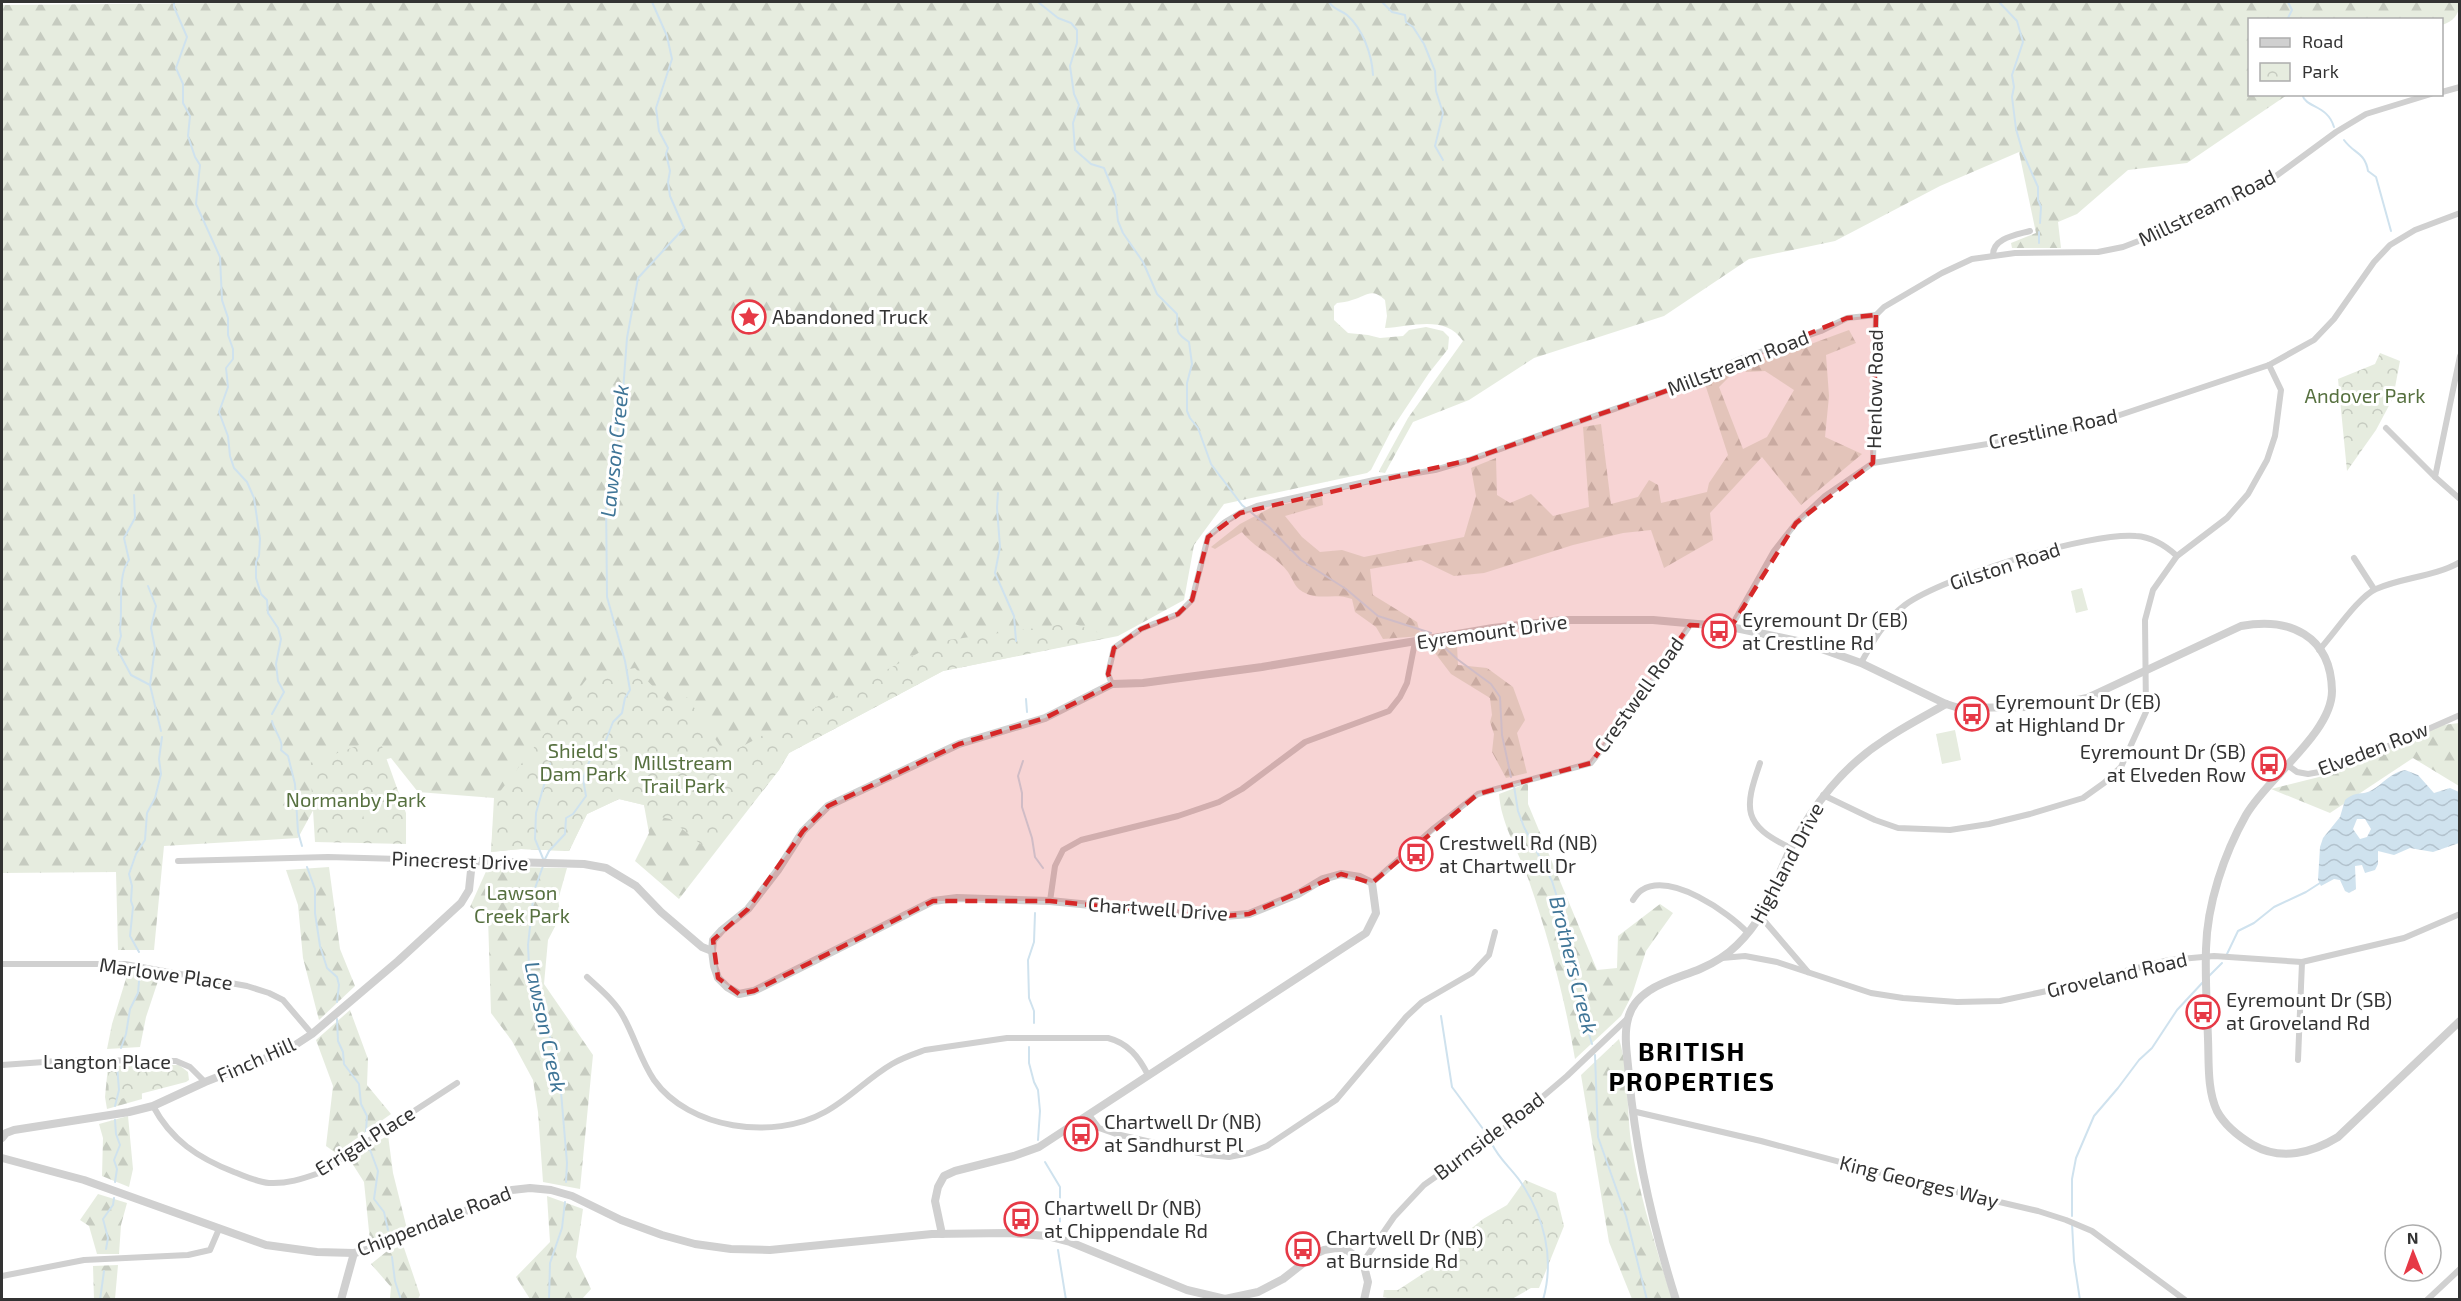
<svg xmlns="http://www.w3.org/2000/svg" width="2461" height="1301" font-family="'Exo 2',sans-serif">
<style>
.forest{fill:url(#forest-firs)}
.park{fill:url(#park-crowns)}
.garden{fill:#e6ecdf}
.water{fill:url(#water-waves);fill-rule:evenodd}
.lines{fill:none;stroke-linecap:round;stroke-linejoin:round}
.stream{stroke:#cfe2ee;stroke-width:2}
.minor{stroke:#d0d0d0;stroke-width:6}
.tertiary{stroke:#d0d0d0;stroke-width:8}
.marked{fill:#d62828;fill-opacity:0.2;stroke:#d62828;stroke-width:4.5;stroke-dasharray:12 8;stroke-linejoin:round}
.labels{text-anchor:middle;stroke-width:6;stroke-linejoin:round;paint-order:stroke}
.street-label{font-size:20px;fill:#333;stroke:#fff}
.poi-label{font-size:20px;fill:#333;stroke:#fff;text-anchor:start}
.park-label{font-size:20px;fill:#56703f;stroke:#fff}
.water-label{font-size:21px;font-style:italic;fill:#3f7597;stroke:#fff}
.district-label{font-size:26px;font-weight:bold;letter-spacing:1.5px;fill:#000;stroke:#fff}
</style>
<defs>
<pattern id="forest-firs" width="22" height="20" patternUnits="userSpaceOnUse" patternTransform="scale(1.5)"><rect width="22" height="20" fill="#e6ecdf"/><path d="M5 1l3.5 6h-7zM16 11l3.5 6h-7z" fill="#c6cbc0"/></pattern>
<pattern id="park-crowns" width="20" height="18" patternUnits="userSpaceOnUse" patternTransform="scale(1.5)"><rect width="20" height="18" fill="#e6ecdf"/><path d="M2 6a3 3 0 1 1 6 0M12 15a3 3 0 1 1 6 0" fill="none" stroke="#c6cbc0"/></pattern>
<pattern id="water-waves" width="16" height="10" patternUnits="userSpaceOnUse" patternTransform="scale(1.5)"><rect width="16" height="10" fill="#cfe2ee"/><path d="M0 5q4-4 8 0t8 0" fill="none" stroke="#b2c2cd"/></pattern>
</defs>
<rect width="100%" height="100%" fill="#fff"/>
<g class="forest">
<path d="M358 2H2459C2460 14 2454 21 2442 25V20H2250V94L2287 95 2187 163 2128 170 2077 214 2058 222 2061 248H2012L2011 243 2036 233 2019 152 1940 186 1835 241 1749 259 1664 316 1534 358 1469 400 1413 422 1385 473 1379 472 1380 469 1408 418 1463 341C1446 314 1410 327 1385 328L1387 316 1385 300C1371 287 1367 296 1352 300 1347 302 1342 302 1337 303L1334 306V320L1348 333 1368 335 1380 338 1403 336 1409 330 1426 327 1443 331 1449 337 1448 349 1429 373 1392 429 1371 470 1367 473 1224 504 1194 545 1184 600 1118 636 943 671 789 753 779 770 679 899 635 861 649 833 644 805 619 799 587 814 569 851 521 849 491 852 494 798 418 792 391 758 334 772 298 838 164 846 154 950H118L116 872 2 873V5Z"/>
<path d="M1849 330 1856 343 1826 355 1829 396 1825 437 1862 454 1801 505 1762 457 1710 513 1713 540 1664 568 1651 530 1623 533 1573 545 1484 573 1454 576 1421 560 1370 569 1373 595 1417 622 1421 636 1383 639 1376 627 1355 612 1352 599C1337 593 1323 599 1310 595 1294 589 1296 584 1288 572 1276 556 1254 548 1242 532L1215 549 1211 547 1240 524 1274 506 1322 497 1323 505 1285 516 1302 537 1320 552 1342 550 1364 557 1464 537 1476 496 1471 468 1496 458 1497 495 1510 503 1531 494 1553 516 1589 507 1583 427 1601 424 1611 504 1638 497 1649 480 1658 485 1661 503 1707 492 1709 483 1728 455 1705 384 1729 367 1731 375 1719 387 1743 449 1767 437 1794 390 1765 371 1746 372 1743 363 1811 344Z"/>
<polygon points="1448,643 1457,646 1458,665 1487,668 1513,687 1525,720 1517,733 1527,773 1506,778 1492,752 1494,734 1490,722 1492,715 1490,698 1451,674 1432,649"/>
<polygon points="2459,723 2459,786 2413,758 2330,813 2271,789 2319,777 2443,725"/>
<path d="M1528 783V804L1597 970 1617 968 1618 936 1660 904 1673 913 1646 951 1632 995 1621 1016 1575 1059C1565 999 1549 939 1529 881 1519 852 1501 824 1499 794Z"/>
<polygon points="329,867 340,949 355,986 319,1020 303,958 298,905 286,870"/>
<polygon points="488,867 567,868 558,900 561,915 548,940 544,984 593,1055 580,1189 543,1182 538,1112 533,1080 512,1041 491,1013 488,917 470,907"/>
<polygon points="129,969 160,975 146,1017 140,1047 107,1049 112,1024"/>
<polygon points="350,1010 368,1059 367,1085 391,1114 336,1153 326,1146 333,1086 316,1040"/>
<path d="M1619 1039C1630 1074 1626 1112 1632 1148 1640 1199 1657 1250 1672 1299H1632L1609 1242 1581 1075Z"/>
<polygon points="108,1066 141,1066 142,1099 107,1109 105,1097"/>
<polygon points="128,1116 133,1169 129,1187 102,1176 103,1138 99,1124"/>
<polygon points="388,1135 393,1173 407,1229 370,1241 364,1182 350,1160"/>
<polygon points="98,1194 127,1203 121,1225 119,1254 97,1254 89,1226 80,1220"/>
<polygon points="547,1196 583,1209 576,1257 591,1289 582,1299 530,1299 516,1277 550,1242"/>
<polygon points="403,1245 420,1295 418,1299 390,1299 391,1287 371,1264 386,1252"/>
<polygon points="118,1265 115,1299 94,1299 93,1266"/>
</g>
<g class="park">
<polygon points="2380,353 2400,361 2393,398 2376,430 2347,471 2338,379 2375,364"/>
<polygon points="1072,623 1110,637 943,671 789,753 779,770 719,845 703,846 670,819 647,814 644,805 619,799 587,814 569,851 521,849 491,852 495,798 589,676 635,668 668,702 687,697 726,755 941,641"/>
<polygon points="379,738 406,813 406,844 315,842 310,763"/>
<polygon points="179,1065 188,1072 189,1080 186,1082 109,1102 108,1066"/>
<polygon points="1525,1180 1556,1193 1564,1226 1539,1288 1531,1288 1512,1299 1396,1300 1383,1297 1384,1290 1398,1290 1459,1250 1457,1240 1483,1219 1507,1205"/>
</g>
<g class="garden">
<polygon points="2082,588 2088,610 2076,613 2071,591"/>
<polygon points="1955,730 1961,760 1942,764 1936,734"/>
<polygon points="387,804 390,816 365,823 362,811"/>
</g>
<path class="water" d="M2405 770 2418 775 2434 793 2450 788 2459 792V843L2433 852 2410 848 2394 855 2378 851V864L2375 870 2365 873 2362 865 2355 866 2356 889 2349 893 2345 891 2340 880 2334 879 2321 886 2318 880 2320 847 2323 838 2340 817 2345 800C2357 790 2362 796 2372 790 2383 784 2391 772 2405 770ZM2357 819H2365L2371 829 2367 837 2360 839 2353 829Z"/>
<g class="lines">
<g class="stream">
<polyline points="174,2 174,7 187,37 176,68 183,84 183,103 190,116 188,136 195,157 200,165 196,204 220,257 222,300 228,318 228,335 233,349 233,359 226,368 228,387 219,412 228,436 230,456 234,468 247,482 254,498 260,539 259,556 256,562 256,578 261,594 267,600 268,613 278,628 281,639 276,664 278,681 284,692 272,714"/>
<path d="M1038 2 1058 18 1071 23 1077 30V43L1070 66 1074 94 1079 105 1073 123 1075 150 1091 164 1104 168 1115 195 1118 221 1123 233 1143 262 1157 294 1177 314C1178 331 1174 332 1189 342L1192 364 1187 383V411L1190 418 1198 428 1211 464 1242 505 1269 527 1301 560 1346 589 1378 616 1431 633"/>
<path d="M1329 2C1334 10 1341 10 1347 15 1363 29 1372 55 1373 75"/>
<polyline points="1382,2 1392,12 1405,15 1406,22 1413,27 1424,44 1435,71 1436,91 1443,113 1435,146 1443,160"/>
<polyline points="1999,2 2017,21 2023,42 2012,75 2014,87 2012,97 2016,129 2023,153 2038,187 2038,200 2041,207 2040,223"/>
<polyline points="2287,20 2292,10 2288,2"/>
<path d="M2302 94C2306 109 2327 104 2334 127"/>
<path d="M2344 140C2354 154 2365 152 2368 171L2376 177 2391 231"/>
<polyline points="2039,243 2039,232"/>
<polyline points="998,493 997,508 1000,547 995,573 1014,616 1016,641"/>
<path d="M134 495 135 518 124 538 129 560C117 575 123 609 120 629L121 636 117 649 131 675 150 685"/>
<polyline points="148,586 156,606 151,628 155,648 150,685 161,731"/>
<polyline points="1443,646 1457,659 1491,684 1500,697 1502,735 1511,777"/>
<polyline points="1026,699 1027,712"/>
<path d="M272 721C274 731 284 741 281 750L288 756 295 784 298 832 302 846"/>
<polyline points="1023,761 1018,776 1022,793 1022,807 1032,838 1035,857 1043,868"/>
<polyline points="1514,786 1518,811 1524,827 1552,881 1567,929 1570,972 1592,1044"/>
<polyline points="544,861 549,851 565,834 566,818 573,814 586,796 583,779 589,762 606,740 613,722 622,713 625,698 630,690 625,661 607,597 606,495 609,488 623,391 627,338 638,278 684,228 670,196 668,182 670,171 666,154 668,148 659,131 656,108 672,59 667,36 652,2"/>
<polyline points="544,861 535,839 536,813 550,764"/>
<polyline points="543,866 534,891 528,945 529,966 559,1068 567,1163 566,1182"/>
<polyline points="307,867 315,889 315,913 320,946 327,968 337,977 339,985 337,1002"/>
<polyline points="139,952 130,936 133,907 131,901 132,886 129,874 136,854 145,840 147,813 155,798 161,774 159,759 162,737"/>
<polyline points="2227,954 2238,931 2254,923 2274,907 2306,892 2320,883"/>
<polyline points="2209,976 2222,963"/>
<polyline points="1441,1016 1452,1087 1489,1137"/>
<polyline points="337,1019 338,1041 343,1052 344,1064 359,1084 361,1104 367,1116 366,1131"/>
<polyline points="1034,1023 1034,1011 1029,998 1028,960 1034,942 1035,913"/>
<polyline points="1029,1047 1029,1063 1034,1082 1038,1090 1040,1111 1038,1140"/>
<polyline points="121,1048 126,1034 130,1009 138,993 140,970"/>
<polyline points="1595,1055 1598,1137 1626,1216 1647,1300"/>
<polyline points="115,1106 119,1090 117,1065"/>
<polyline points="115,1120 116,1134 120,1145 114,1160 117,1169 115,1182"/>
<path d="M1492 1144C1499 1159 1511 1168 1520 1181 1544 1216 1555 1258 1543 1300"/>
<polyline points="369,1147 378,1171 374,1199 384,1212 388,1230"/>
<polyline points="1045,1162 1060,1187 1060,1225"/>
<polyline points="2072,1216 2072,1179 2076,1158 2094,1116 2118,1088 2139,1060 2152,1048 2177,1010 2204,981"/>
<polyline points="2072,1223 2074,1261 2080,1300"/>
<polyline points="106,1249 108,1238 103,1219 113,1205 114,1198"/>
<polyline points="1058,1250 1066,1300"/>
<polyline points="392,1257 395,1281 401,1300"/>
<polyline points="100,1300 104,1271"/>
<polyline points="549,1300 550,1263 562,1228 565,1202"/>
</g>
<g class="minor">
<polyline points="2442,92 2460,87"/>
<path d="M1993 255C1993 238 2016 235 2030 231"/>
<polyline points="2460,356 2435,477 2460,499"/>
<polyline points="2386,428 2435,477"/>
<polyline points="1873,463 1876,315"/>
<polyline points="2354,558 2374,589"/>
<polyline points="1731,627 1774,551 1796,523 1825,496 1873,463 2047,434 2093,424 2269,365 2314,340 2334,319 2374,262 2390,245 2415,230 2460,213"/>
<path d="M2319 650C2334 634 2358 597 2376 589 2403 577 2434 577 2460 562"/>
<path d="M1861 663C1873 641 1884 621 1905 605 1943 577 2090 532 2136 536 2152 537 2166 546 2177 556"/>
<polyline points="1112,684 1108,674 1114,648 1141,629 1178,614 1192,600 1208,537 1225,522 1240,513 1257,506 1374,480 1435,470 1469,460 1683,385 1740,359 1821,331 1847,318 1876,315 1884,307 1942,273 1972,259 2015,253 2098,252 2123,247 2149,237 2248,192 2276,176 2336,132 2366,114 2431,94"/>
<path d="M1760 763C1744 809 1742 825 1791 848"/>
<polyline points="2286,764 2297,772 2308,774 2325,771 2401,741 2460,715"/>
<polyline points="1823,795 1875,820 1898,828 1950,830 1989,824 2030,814 2083,798 2104,783 2121,767 2146,712 2145,620 2153,590 2177,556 2227,518 2248,494 2267,460 2275,436 2281,390 2269,365"/>
<polyline points="178,861 328,857 472,861"/>
<polyline points="1372,883 1434,828 1478,794 1591,763 1634,708 1690,625"/>
<path d="M1633 900C1635 897 1638 892 1642 890 1671 872 1728 912 1748 933"/>
<polyline points="1050,901 1055,866 1063,850 1081,840 1178,816 1219,802 1242,789 1305,742 1389,711 1400,697 1407,683 1415,642"/>
<polyline points="1761,917 1808,972"/>
<polyline points="1722,958 1745,956 1777,962 1871,993 1903,998 1957,1002 2000,1001 2047,991 2169,960 2214,956 2302,962 2404,938 2460,914"/>
<polyline points="2,964 125,964 247,986 269,993 283,1000 312,1034"/>
<path d="M587 977C600 989 616 1002 624 1018 635 1038 641 1061 654 1080 689 1129 773 1141 825 1112 849 1099 868 1078 892 1064 902 1058 914 1054 925 1050L1007 1038H1108C1128 1043 1139 1057 1148 1075"/>
<polyline points="2298,1060 2302,962"/>
<polyline points="2,1065 72,1060 176,1061 190,1067 205,1082"/>
<path d="M153 1106C171 1140 198 1158 234 1172 245 1176 257 1182 269 1183 287 1184 302 1179 319 1173L457 1083"/>
<polyline points="1632,1111 1761,1141 1923,1184 2038,1211 2066,1220 2092,1231 2185,1300"/>
<polyline points="1089,1115 1099,1128 1116,1134 1208,1155 1229,1157 1249,1153 1267,1146 1336,1100 1406,1017 1422,1002 1472,973 1489,955 1495,932"/>
<polyline points="1363,1262 1394,1217 1424,1185 1513,1122 1567,1076 1627,1019"/>
<polyline points="2,1276 84,1260 188,1255 210,1250 219,1229"/>
<polyline points="2427,1300 2460,1269"/>
</g>
<g class="tertiary">
<polyline points="2,1138 6,1133 14,1130 129,1112 153,1106 205,1082 289,1049 312,1034 398,961 461,903 469,890 472,861 584,864 606,868 636,886 661,912 702,947 712,951"/>
<polyline points="2,1158 84,1180 266,1245 317,1252 354,1253 367,1250 441,1222 512,1190 530,1188 551,1190 572,1196 621,1220 662,1235 695,1244 731,1249 770,1250 932,1234 1008,1233 1047,1236 1070,1242 1187,1290 1225,1299 1258,1292 1283,1279 1315,1254 1324,1250 1336,1248 1347,1250 1363,1262 1368,1282 1364,1300"/>
<path d="M942 1234 935 1201 938 1187 944 1176 955 1171 1014 1156 1039 1147 1366 933 1376 913 1372 883 1360 877 1341 874 1323 879 1298 894 1249 914 1213 917 1050 901 957 898 933 901 754 991 739 994 727 987 718 978 714 966 712 951 713 940 722 930 748 909 778 870 803 831 828 806 959 744 1045 718 1112 684 1143 683 1262 667 1493 628 1562 620H1653L1731 627 1802 642 1861 663 1946 704 1959 708 2029 707 2059 704 2087 698 2241 626C2289 617 2331 635 2332 691 2332 733 2267 778 2246 815 2224 854 2207 904 2206 949 2205 979 2207 1009 2208 1039 2209 1062 2207 1090 2217 1111 2225 1126 2238 1136 2253 1145 2281 1161 2312 1153 2338 1137L2460 1021"/>
<polyline points="341,1300 354,1253"/>
<path d="M1676 1300C1653 1227 1636 1153 1629 1077 1628 1059 1623 1037 1628 1019 1635 987 1674 980 1700 969 1714 963 1726 956 1737 945 1769 914 1773 883 1792 846 1813 805 1844 766 1883 741 1903 727 1925 716 1946 704"/>
</g>
</g>
<path class="marked" d="M1876 315 1873 463 1796 523 1731 627 1690 625 1591 763 1478 794 1372 883 1341 874 1249 914 1213 917 1050 901H933L754 991 739 994 718 978 713 940 748 909 803 831 828 806 959 744 1045 718 1112 684 1108 674 1114 648 1141 629 1178 614 1192 600 1208 537 1240 513 1469 460 1683 385 1847 318Z"/>
<defs>
<g id="sight-ring" transform="scale(1.725)"><circle r="9.5" fill="#fff" stroke="#e63946" stroke-width="1.5"/><path d="M0-6L1.8-2.2L6-1.7L2.9 1.2L3.7 5.4L0 3.3L-3.7 5.4L-2.9 1.2L-6-1.7L-1.8-2.2Z" fill="#e63946"/></g>
<g id="bus-ring" transform="scale(1.725)"><circle r="9.5" fill="#fff" stroke="#e63946" stroke-width="1.5"/><path d="M-5-6H5V4H4V6H2V4H-2V6H-4V4H-5ZM-3.5-4V0h7V-4ZM-3.5 1.2v1.5H-2V1.2ZM2 1.2v1.5H3.5V1.2Z" fill="#e63946"/></g>
</defs>
<g fill-rule="evenodd">
<use href="#sight-ring" x="749" y="317"/>
<use href="#bus-ring" x="1719" y="631"/>
<use href="#bus-ring" x="1972" y="714"/>
<use href="#bus-ring" x="2269" y="764"/>
<use href="#bus-ring" x="1416" y="854"/>
<use href="#bus-ring" x="2203" y="1012"/>
<use href="#bus-ring" x="1081" y="1134"/>
<use href="#bus-ring" x="1021" y="1219"/>
<use href="#bus-ring" x="1303" y="1249"/>
</g>
<g class="labels">
<g class="street-label">
<text transform="translate(2207 208) rotate(-26)" y="7">Millstream Road</text>
<text transform="translate(1738 363) rotate(-21)" y="7">Millstream Road</text>
<text transform="translate(1875 389) rotate(-89)" y="7">Henlow Road</text>
<text transform="translate(2053 429) rotate(-12)" y="7">Crestline Road</text>
<text transform="translate(2005 566) rotate(-18)" y="7">Gilston Road</text>
<text transform="translate(1492 632) rotate(-8)" y="7">Eyremount Drive</text>
<text transform="translate(1639 695) rotate(-54)" y="7">Crestwell Road</text>
<text transform="translate(2373 749) rotate(-21)" y="7">Elveden Row</text>
<text transform="translate(460 861) rotate(2)" y="7">Pinecrest Drive</text>
<text transform="translate(1787 863) rotate(-62)" y="7">Highland Drive</text>
<text transform="translate(1158 909) rotate(4)" y="7">Chartwell Drive</text>
<text transform="translate(166 974) rotate(8)" y="7">Marlowe Place</text>
<text transform="translate(2117 975) rotate(-13)" y="7">Groveland Road</text>
<text transform="translate(256 1060) rotate(-24)" y="7">Finch Hill</text>
<text x="107" y="1069">Langton Place</text>
<text transform="translate(1489 1136) rotate(-37)" y="7">Burnside Road</text>
<text transform="translate(365 1141) rotate(-32)" y="7">Errigal Place</text>
<text transform="translate(1919 1182) rotate(14)" y="7">King Georges Way</text>
<text transform="translate(434 1221) rotate(-21)" y="7">Chippendale Road</text>
</g>
<g class="poi-label">
<text x="772" y="324">Abandoned Truck</text>
<text x="1742" y="627">Eyremount Dr (EB)<tspan x="1742" dy="23">at Crestline Rd</tspan></text>
<text x="1995" y="709">Eyremount Dr (EB)<tspan x="1995" dy="23">at Highland Dr</tspan></text>
<text x="2246" y="759" text-anchor="end">Eyremount Dr (SB)<tspan x="2246" dy="23">at Elveden Row</tspan></text>
<text x="1439" y="850">Crestwell Rd (NB)<tspan x="1439" dy="23">at Chartwell Dr</tspan></text>
<text x="2226" y="1007">Eyremount Dr (SB)<tspan x="2226" dy="23">at Groveland Rd</tspan></text>
<text x="1104" y="1129">Chartwell Dr (NB)<tspan x="1104" dy="23">at Sandhurst Pl</tspan></text>
<text x="1044" y="1215">Chartwell Dr (NB)<tspan x="1044" dy="23">at Chippendale Rd</tspan></text>
<text x="1326" y="1245">Chartwell Dr (NB)<tspan x="1326" dy="23">at Burnside Rd</tspan></text>
</g>
<g class="park-label">
<text x="2365" y="403">Andover Park</text>
<text x="583" y="758">Shield's<tspan x="583" dy="23">Dam Park</tspan></text>
<text x="683" y="770">Millstream<tspan x="683" dy="23">Trail Park</tspan></text>
<text x="356" y="807">Normanby Park</text>
<text x="522" y="900">Lawson<tspan x="522" dy="23">Creek Park</tspan></text>
</g>
<g class="water-label">
<text transform="translate(615 451) rotate(-84)" y="7">Lawson Creek</text>
<text transform="translate(1573 965) rotate(76)" y="7">Brothers Creek</text>
<text transform="translate(545 1027) rotate(78)" y="7">Lawson Creek</text>
</g>
<g class="district-label">
<text x="1692" y="1061">BRITISH<tspan x="1692" dy="30">PROPERTIES</tspan></text>
</g>
</g>
<rect width="2461" height="1301" fill="none" stroke="#333333" stroke-width="6"/>
<rect x="2248" y="18" width="195" height="78" fill="#ffffff" stroke="#adadad" stroke-width="1.5"/>
<rect x="2260" y="38" width="30" height="9" fill="#d0d0d0" stroke="#adadad" stroke-width="1.5"/>
<text x="2302" y="48" font-size="18" fill="#333333">Road</text>
<rect x="2260" y="63" width="30" height="18" fill="url(#park-crowns)" stroke="#adadad" stroke-width="1.5"/>
<text x="2302" y="78" font-size="18" fill="#333333">Park</text>
<g transform="translate(2413 1253) rotate(359)"><circle r="28" fill="#ffffff" stroke="#adadad" stroke-width="1.5"/>
<path d="M0-4.5L10 22L0 15L-10 22Z" fill="#e63946"/>
<text y="-9" font-size="16" font-weight="bold" text-anchor="middle" fill="#333333">N</text>
</g>
</svg>
